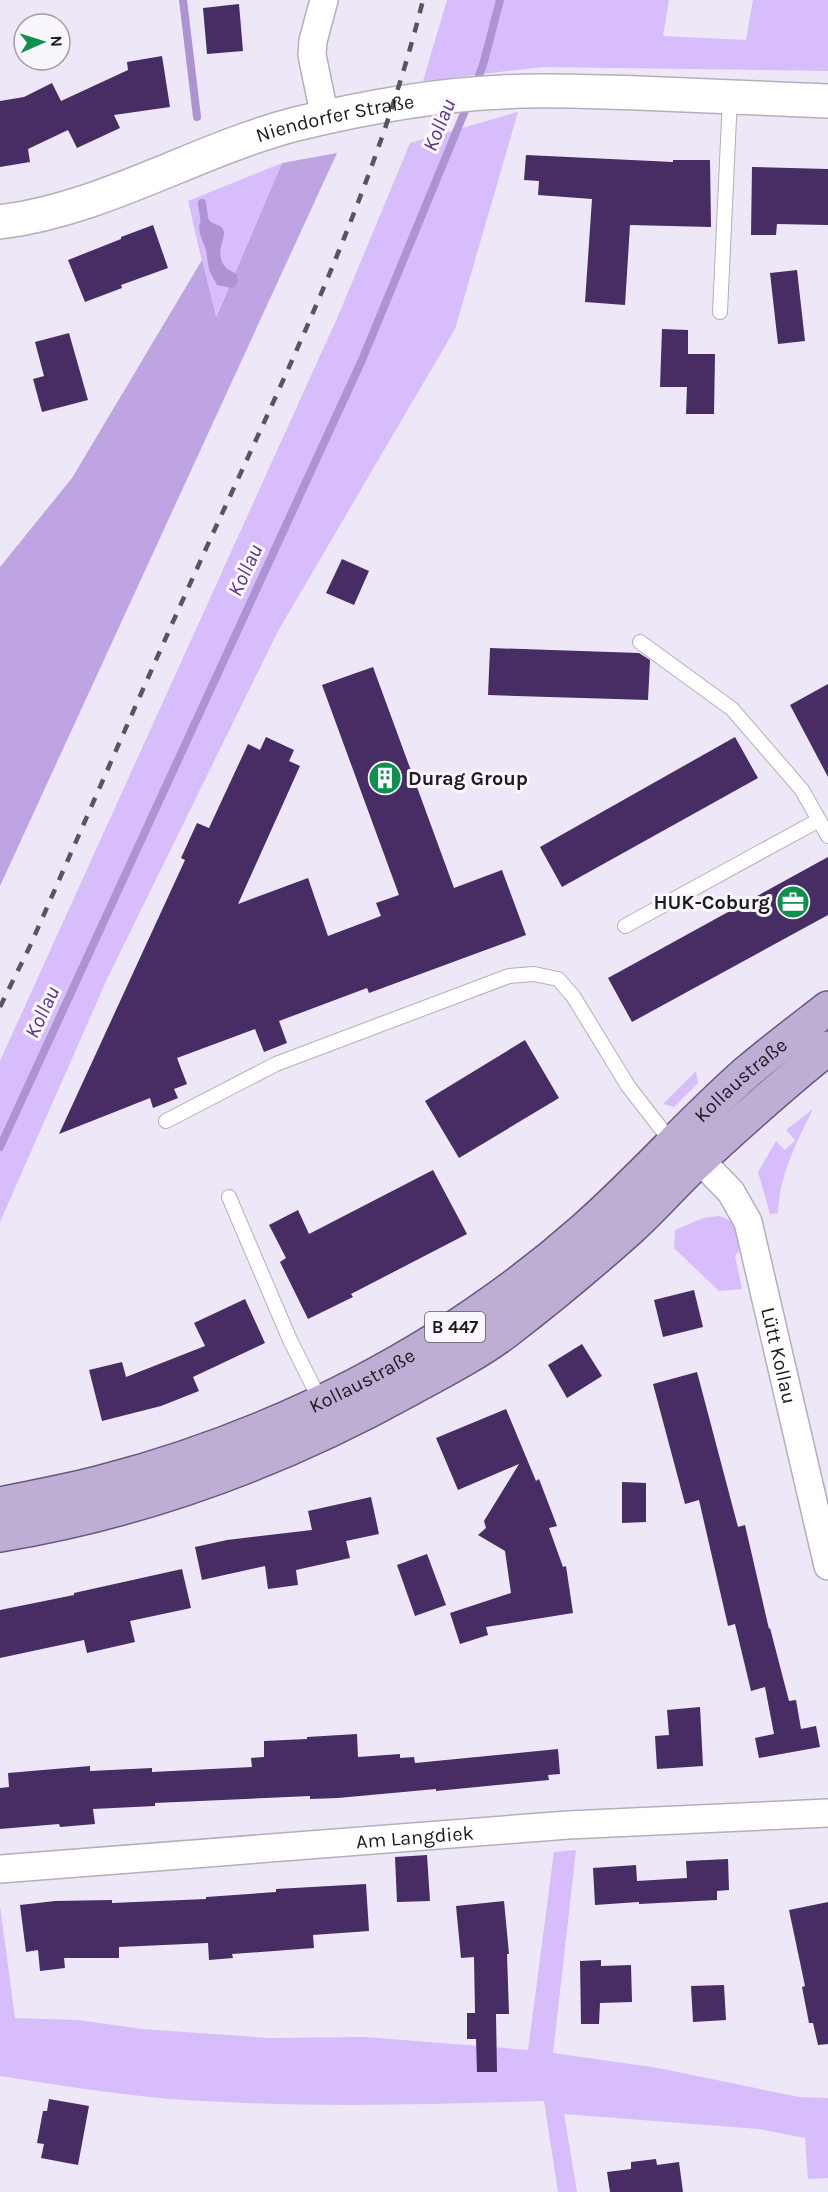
<svg xmlns="http://www.w3.org/2000/svg" width="828" height="2192" font-family="Karla,sans-serif">
<style>
.green{fill:#d7bdfb}
.forest{fill:#bfa4e4}
.water{fill:#ad93d1}
.lines{fill:none;stroke-linecap:round;stroke-linejoin:round}
.stream{stroke:#ad93d1;stroke-width:8}
.building{fill:#472d64}
.lane-casing{stroke:#b4aebe;stroke-width:16}
.street-casing{stroke:#b4aebe;stroke-width:30}
.secondary-casing{stroke:#b4aebe;stroke-width:36}
.primary-casing{stroke:#695781;stroke-width:36}
.lane{stroke:#fff;stroke-width:14}
.street{stroke:#fff;stroke-width:27}
.secondary{stroke:#fff;stroke-width:33}
.primary{stroke:#beaed3;stroke-width:33}
.rail{stroke:#59555e;stroke-width:4.5;stroke-dasharray:10 10;stroke-linecap:butt}
.labels{text-anchor:middle;stroke-width:6;stroke-linejoin:round;paint-order:stroke}
.shield{fill:#f9f6fd;stroke:#5f5d63;stroke-width:1.5}
.shield-label{font-size:18px;font-weight:bold;fill:#1d1b21}
.street-label{font-size:20px;fill:#1d1b21;stroke:#f9f6fd}
.poi-label{font-size:20px;font-weight:bold;fill:#1d1b21;stroke:#f9f6fd;text-anchor:start}
.water-label{font-size:21px;font-style:italic;fill:#5a3681;stroke:#f9f6fd}
</style>
<rect width="100%" height="100%" fill="#ede7f7"/>
<g class="green">
<polygon points="447,0 669,0 663,36 746,40 753,0 828,0 828,71 543,67 423,81"/>
<polygon points="518,112 455,329 278,631 107,979 0,1222 0,1061 339,314 410,143"/>
<polygon points="282,163 215,318 188,201"/>
<polygon points="696,1071 698,1083 674,1107 663,1104"/>
<path d="M813 1109C797 1141 779 1176 778 1213L770 1214 758 1172 776 1141 785 1150 795 1140 786 1130Z"/>
<path d="M719 1216C735 1220 738 1231 742 1247L735 1256 742 1289 719 1291 674 1248 675 1230 703 1218Z"/>
<path d="M576 1850 553 2053 658 2068 799 2097 828 2098V2178L808 2179 805 2138 759 2129 564 2114 577 2192H558L544 2101C419 2105 296 2108 171 2099 114 2094 57 2085 0 2076V1906L15 2018 78 2020 142 2029 269 2038 365 2037 528 2050 554 1852Z"/>
</g>
<polygon class="forest" points="337,153 0,886 0,567 72,478 202,260 216,317 282,163"/>
<path class="water" d="M204 215C206 216 208 219 210 221 214 225 220 224 223 229 227 237 216 249 222 262 225 269 230 270 236 274L238 281 235 287 232 288 217 285 209 270 206 250 200 234 199 226Z"/>
<g class="lines">
<g class="stream">
<polyline points="183,0 197,117"/>
<polyline points="475,86 483,65 500,0"/>
<polyline points="202,203 205,224"/>
<polyline points="0,1147 362,360 469,101"/>
</g>
</g>
<g class="building">
<polygon points="239,4 243,51 207,54 203,8"/>
<polygon points="162,56 170,107 114,115 120,128 77,148 68,130 28,149 30,162 0,167 0,101 24,97 52,83 61,101 128,70 127,62"/>
<polygon points="526,155 673,162 673,160 710,160 711,227 630,225 625,305 585,302 592,199 538,195 539,181 524,180"/>
<polygon points="752,167 828,169 828,225 777,224 776,235 751,235"/>
<polygon points="153,225 168,268 121,285 122,288 85,302 68,260 121,239 121,237"/>
<polygon points="797,270 805,341 778,344 770,273"/>
<polygon points="662,329 688,330 688,354 715,354 714,414 686,414 687,387 660,387"/>
<polygon points="69,333 88,400 42,412 33,379 44,376 35,342"/>
<polygon points="342,559 369,571 354,605 326,593"/>
<polygon points="490,648 639,653 650,660 648,700 488,695"/>
<polygon points="373,667 454,888 502,870 526,935 369,993 367,988 279,1021 287,1043 264,1052 255,1029 177,1058 187,1084 174,1089 178,1098 153,1108 150,1098 59,1134 185,860 181,858 197,823 209,828 248,744 260,750 266,737 294,750 289,761 300,766 238,904 308,878 328,936 381,916 376,903 399,895 322,685"/>
<polygon points="828,684 828,777 790,705"/>
<polygon points="735,737 758,778 562,887 540,847"/>
<polygon points="828,857 828,915 632,1022 608,978"/>
<polygon points="525,1040 559,1098 459,1158 425,1101"/>
<polygon points="433,1170 467,1234 351,1294 353,1297 308,1319 280,1262 286,1258 269,1225 298,1210 309,1234"/>
<polygon points="694,1290 703,1327 663,1337 654,1300"/>
<polygon points="245,1299 265,1343 193,1377 199,1391 161,1406 102,1421 89,1370 122,1362 126,1377 205,1346 194,1323"/>
<polygon points="582,1344 602,1376 567,1398 548,1365"/>
<polygon points="697,1372 738,1527 745,1525 769,1629 770,1628 789,1701 796,1700 801,1729 816,1726 820,1747 759,1758 755,1738 774,1734 765,1687 751,1691 735,1624 728,1626 699,1500 685,1504 653,1384"/>
<polygon points="506,1409 536,1481 539,1479 557,1526 549,1528 563,1567 566,1566 573,1613 486,1627 488,1635 460,1644 450,1613 511,1593 505,1551 478,1535 486,1528 484,1521 519,1464 458,1490 436,1438"/>
<polygon points="622,1482 646,1483 646,1522 622,1523"/>
<polygon points="371,1497 379,1534 346,1541 350,1558 296,1570 298,1585 268,1589 265,1566 202,1580 195,1547 227,1540 312,1530 308,1511"/>
<polygon points="427,1554 446,1605 415,1616 397,1565"/>
<polygon points="182,1569 191,1608 130,1621 135,1642 87,1653 84,1640 0,1658 0,1610 74,1595 74,1593"/>
<polygon points="700,1707 703,1766 657,1769 655,1736 669,1735 667,1710"/>
<polygon points="357,1734 358,1757 400,1754 400,1758 414,1757 415,1763 558,1749 560,1774 548,1775 549,1780 436,1791 436,1789 338,1798 310,1799 310,1796 155,1803 155,1806 93,1809 95,1824 60,1827 59,1824 0,1829 0,1788 9,1787 8,1773 90,1766 90,1771 152,1768 152,1772 252,1767 251,1758 264,1757 264,1741 307,1739 307,1737"/>
<polygon points="427,1855 430,1901 397,1902 395,1857"/>
<polygon points="728,1859 729,1890 717,1891 717,1900 639,1904 639,1902 595,1905 593,1868 636,1865 638,1897 637,1881 687,1878 686,1861"/>
<polygon points="366,1884 369,1931 313,1935 314,1948 232,1954 233,1958 209,1960 208,1943 119,1947 119,1958 64,1958 65,1968 40,1971 38,1950 26,1952 20,1905 55,1901 112,1900 112,1903 206,1899 206,1897 276,1892 276,1889"/>
<polygon points="504,1901 509,1954 507,1954 509,2014 496,2014 497,2072 477,2072 476,2039 467,2039 467,2013 475,2013 474,1957 461,1958 456,1906"/>
<polygon points="828,1902 828,2044 818,2045 813,2023 809,2023 802,1987 805,1986 789,1910"/>
<polygon points="601,1960 601,1966 631,1965 632,2002 600,2003 599,2024 581,2024 580,1961"/>
<polygon points="724,1985 726,2020 693,2022 691,1986"/>
<polygon points="49,2099 89,2106 78,2165 41,2158 44,2144 37,2143 43,2111 47,2111"/>
<polygon points="656,2159 657,2165 679,2162 683,2192 610,2192 607,2172 631,2169 631,2162"/>
</g>
<g class="lines">
<g class="lane-casing">
<g id="lane">
<polyline points="720,312 730,97"/>
<polyline points="640,642 732,709 802,790 828,836"/>
<polyline points="625,926 819,820"/>
<polyline points="166,1121 276,1064 509,976 534,974 558,979 573,996 628,1086 673,1144"/>
<polyline points="229,1197 290,1340 321,1402"/>
</g>
</g>
<g class="street-casing">
<g id="street">
<polyline points="324,0 313,41 312,55 325,118"/>
<path id="s1" d="M700 1160 731 1192 748 1222 828 1566"/>
<path id="s2" d="M0 1869 568 1825 828 1813"/>
</g>
</g>
<g class="secondary-casing">
<g id="secondary">
<path id="s3" d="M0 222C104 209 196 150 296 124 362 108 434 95 502 92 547 89 593 92 638 93 701 96 765 98 828 101"/>
</g>
</g>
<g class="primary-casing">
<g id="primary">
<path id="s4" d="M0 1504C34 1497 68 1491 102 1482 278 1436 446 1351 583 1230 640 1180 690 1122 747 1072 773 1050 801 1029 828 1008"/>
<path d="M0 1535C145 1511 282 1460 410 1389 443 1371 478 1353 507 1331 550 1298 592 1263 632 1227 653 1208 671 1187 691 1168 736 1126 781 1086 828 1048"/>
</g>
</g>
<use href="#lane" class="lane"/>
<use href="#street" class="street"/>
<use href="#secondary" class="secondary"/>
<use href="#primary" class="primary"/>
<path class="rail" d="M0 1007 30 946C91 808 151 669 214 531 293 359 377 185 423 0"/>
</g>
<defs>
<g id="building-disc" transform="scale(1.725)"><circle r="9.5" fill="#0e914f" stroke="#f9f6fd"/><path d="M-4-6H4V6H1V3H-1V6H-4ZM-2.5-4.3h1.7v1.8h-1.7ZM.8-4.3h1.7v1.8H.8ZM-2.5-1h1.7V.8h-1.7ZM.8-1h1.7V.8H.8Z" fill="#fff"/></g>
<g id="office-disc" transform="scale(1.725)"><circle r="9.5" fill="#0e914f" stroke="#f9f6fd"/><path d="M-6-3h4V-5.5h4V-3h4V5H-6ZM-1-4.5V-3h2v-1.5ZM-6 0V1H6V0Z" fill="#fff"/></g>
</defs>
<g fill-rule="evenodd">
<use href="#building-disc" x="385" y="778"/>
<use href="#office-disc" x="793" y="902"/>
</g>
<g class="labels">
<rect class="shield" x="425" y="1312" width="60" height="30" rx="4.5"/>
<g class="shield-label">
<text x="455" y="1333">B 447</text>
</g>
<g class="street-label">
<text dy="7" stroke="none"><textPath href="#s3" startOffset="352">Niendorfer Straße</textPath></text>
<text dy="7" stroke="none"><textPath href="#s4" startOffset="870">Kollaustraße</textPath></text>
<text dy="7" stroke="none"><textPath href="#s1" startOffset="216">Lütt Kollau</textPath></text>
<text dy="7" stroke="none"><textPath href="#s4" startOffset="384">Kollaustraße</textPath></text>
<text dy="7" stroke="none"><textPath href="#s2" startOffset="416">Am Langdiek</textPath></text>
</g>
<g class="poi-label">
<text x="408" y="785">Durag Group</text>
<text x="770" y="909" text-anchor="end">HUK-Coburg</text>
</g>
<g class="water-label">
<text transform="translate(439 125) rotate(-68)" y="7">Kollau</text>
<text transform="translate(245 570) rotate(-65)" y="7">Kollau</text>
<text transform="translate(42 1012) rotate(-65)" y="7">Kollau</text>
</g>
</g>
<g transform="translate(42 42) rotate(87)"><circle r="28" fill="#f9f6fd" stroke="#a19ea5" stroke-width="1.5"/>
<path d="M0-4.5L10 22L0 15L-10 22Z" fill="#0e914f"/>
<text y="-9" font-size="16" font-weight="bold" text-anchor="middle" fill="#1d1b21">N</text>
</g>
</svg>
